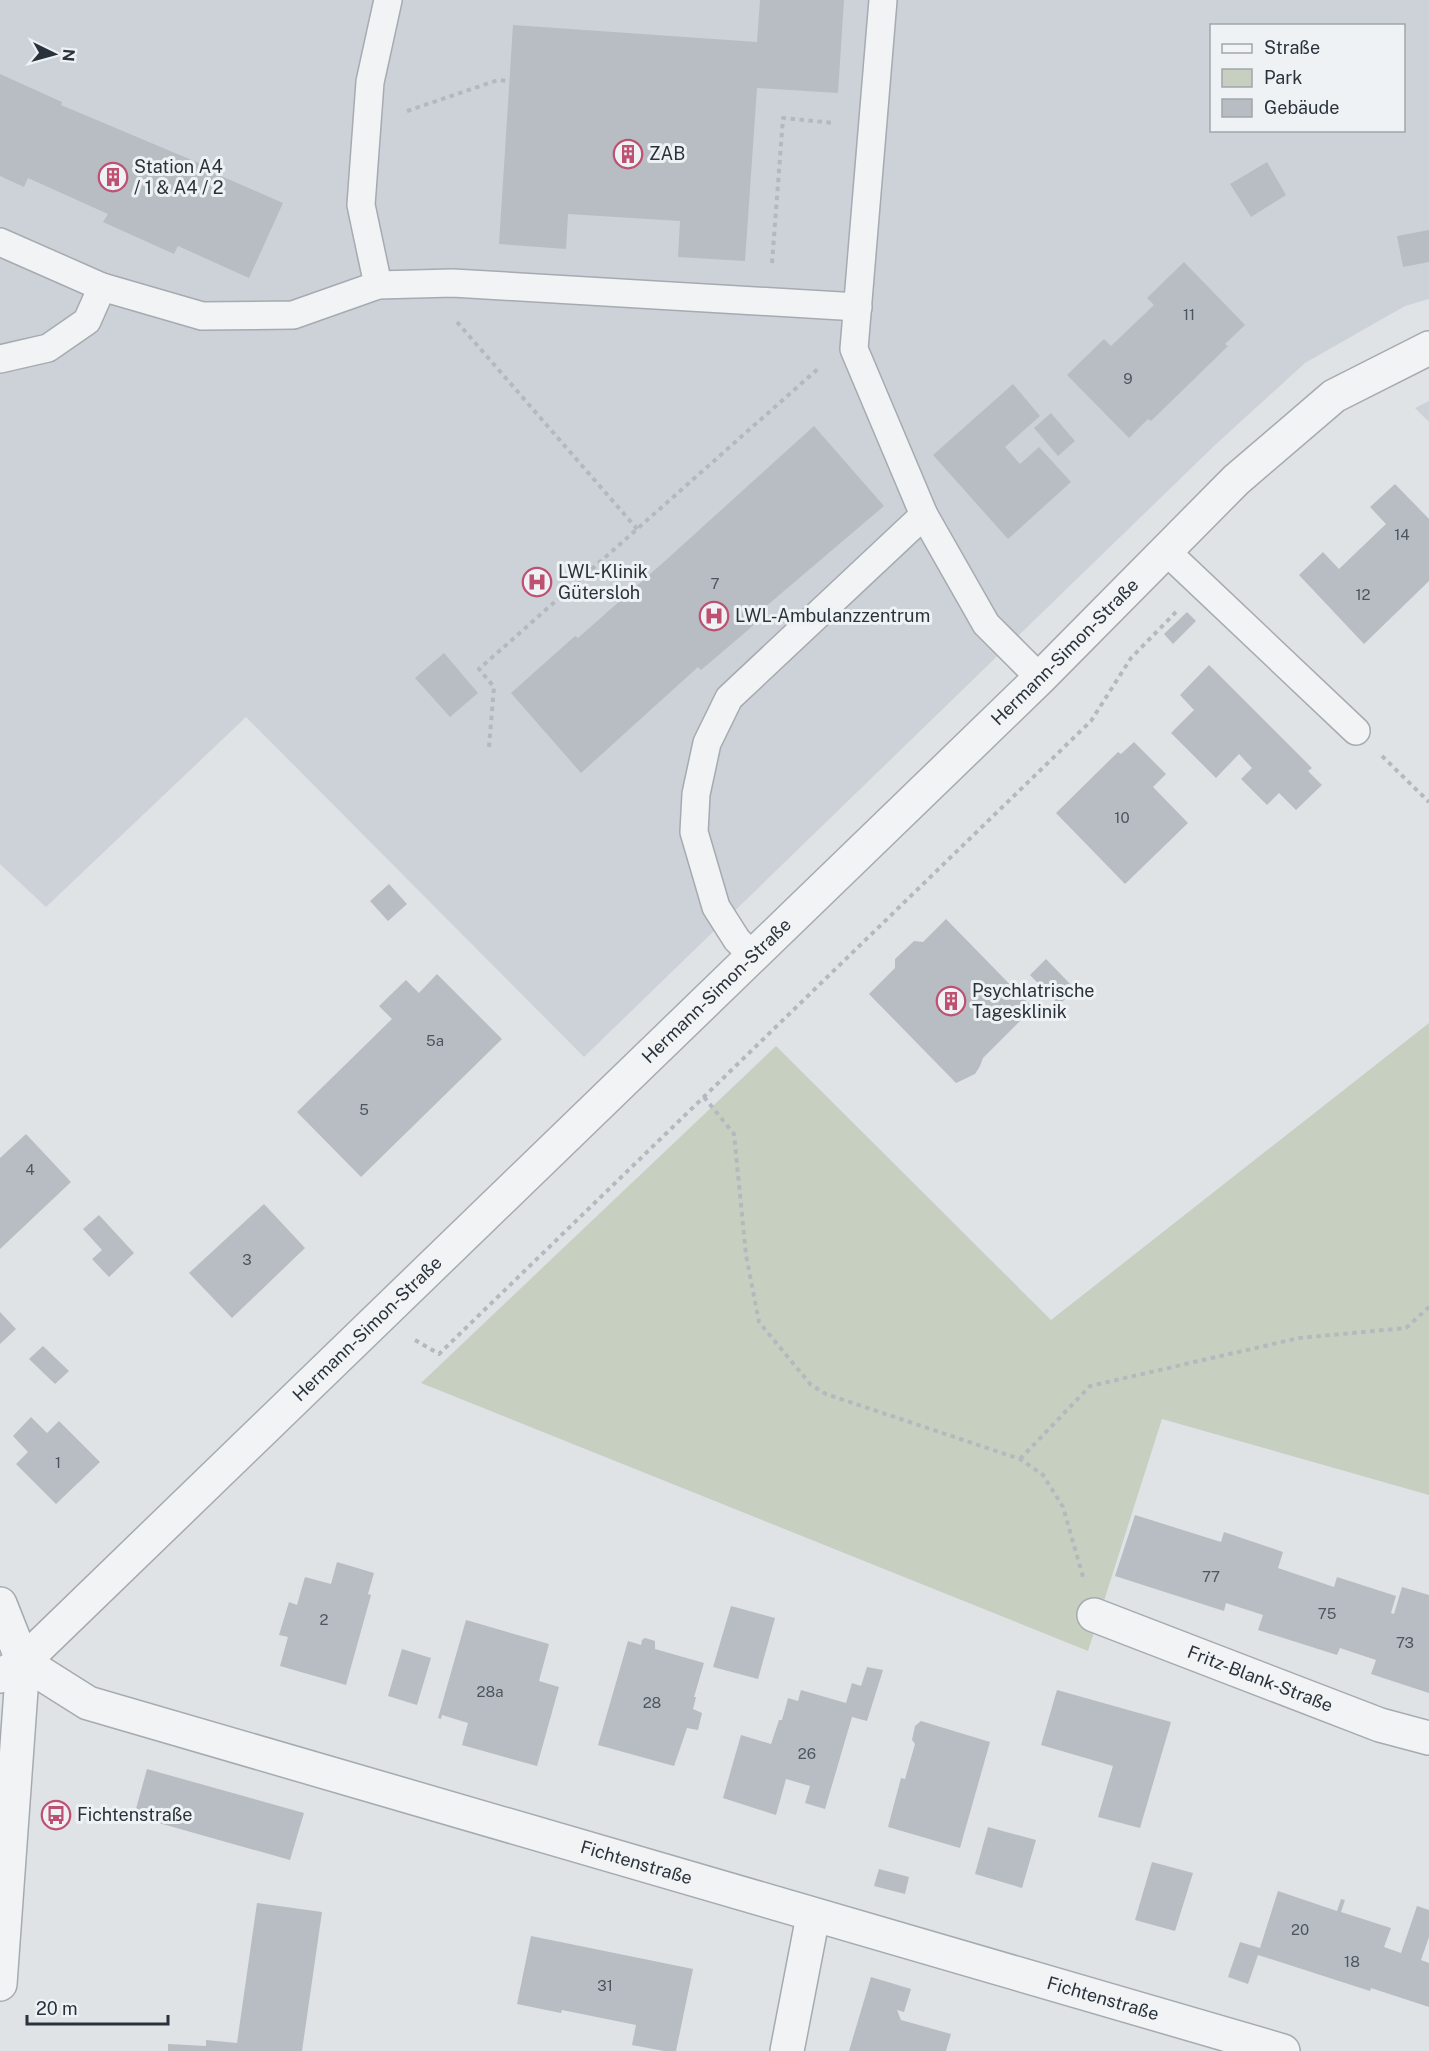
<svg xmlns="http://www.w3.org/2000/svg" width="1429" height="2051" font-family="'Public Sans',sans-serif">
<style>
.built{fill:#cdd2d8;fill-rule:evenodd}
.green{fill:#c7cfc1}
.building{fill:#b7bdc2}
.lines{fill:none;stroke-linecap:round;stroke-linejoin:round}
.service-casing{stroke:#a5abb0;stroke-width:30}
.minor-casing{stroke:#a5abb0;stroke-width:36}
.path{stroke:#b5b9be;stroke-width:4;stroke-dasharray:4.5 4.5;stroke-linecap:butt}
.service{stroke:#f1f3f5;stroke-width:27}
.minor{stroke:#f1f3f5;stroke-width:33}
.labels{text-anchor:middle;stroke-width:6;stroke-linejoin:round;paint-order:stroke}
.number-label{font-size:15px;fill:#4d565e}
.poi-label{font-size:18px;fill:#2a333c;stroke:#eef2f4;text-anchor:start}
.street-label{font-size:18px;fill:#2a333c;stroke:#eef2f4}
</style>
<rect width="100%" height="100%" fill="#dfe3e6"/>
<g class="built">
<path d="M0 0H1429V299L1405 306 1305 363 1214 446 584 1057 246 717 46 907 0 864ZM1212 26H1404V130H1212Z"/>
<polygon points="1429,401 1429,422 1415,408"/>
</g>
<polygon class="green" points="1429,1023 1429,1495 1162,1419 1088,1651 421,1383 776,1046 1051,1320"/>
<g class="building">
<polygon points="760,0 844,0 838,93 757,88 745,261 678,257 680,221 568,214 566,249 499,244 513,25 757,42"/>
<polygon points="0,74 62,102 61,105 213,169 212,172 283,203 249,278 178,246 174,254 103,222 108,214 28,178 24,187 0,176"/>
<polygon points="1267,162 1286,195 1251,217 1230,184"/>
<polygon points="1429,230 1429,262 1403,267 1397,236"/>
<polygon points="1184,262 1245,325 1225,344 1228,346 1189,384 1151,421 1148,419 1129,438 1067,375 1104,339 1111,346 1154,305 1147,298"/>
<polygon points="1013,384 1040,416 1005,447 1020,464 1039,447 1071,482 1008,539 933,455"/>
<polygon points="1051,413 1075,441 1058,456 1034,428"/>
<polygon points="814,426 884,506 764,608 767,612 748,630 701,670 698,667 581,773 511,693 575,636 578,638 666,560"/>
<polygon points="1395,484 1429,519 1429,581 1364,644 1299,575 1323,552 1339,569 1363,546 1386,524 1370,507"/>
<polygon points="1187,612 1196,621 1173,644 1164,634"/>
<polygon points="444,653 478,693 450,717 415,678"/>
<polygon points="1209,665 1312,768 1308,771 1322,785 1296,810 1279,793 1267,805 1241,779 1252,768 1239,754 1216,778 1171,733 1194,710 1180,695"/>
<polygon points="1134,742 1166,774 1153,787 1188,823 1125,884 1056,813 1118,752 1121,754"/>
<polygon points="389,884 407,904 388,921 370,901"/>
<polygon points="946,919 1033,1008 983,1058 980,1066 975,1074 956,1083 869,994 895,968 895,959 914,941 923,942"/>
<polygon points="1046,959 1075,989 1059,1005 1030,975"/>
<polygon points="437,974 502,1039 361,1177 297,1112 392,1019 379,1006 406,980 419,993"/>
<polygon points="26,1134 71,1182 0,1249 0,1158"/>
<polygon points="264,1204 305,1248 232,1318 189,1273"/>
<polygon points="99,1215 134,1253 109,1277 92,1259 102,1250 83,1229"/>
<polygon points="0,1312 16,1329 0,1344"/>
<polygon points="43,1346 69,1371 55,1384 29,1359"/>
<polygon points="31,1417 47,1433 59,1421 100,1462 56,1504 16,1464 28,1452 13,1436"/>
<polygon points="1135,1515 1221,1542 1224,1532 1283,1552 1278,1568 1334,1587 1337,1577 1396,1596 1391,1613 1394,1614 1402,1587 1429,1595 1429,1693 1371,1674 1376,1660 1340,1648 1337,1655 1258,1630 1263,1615 1226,1603 1224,1611 1115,1576"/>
<polygon points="337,1562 374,1573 368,1594 371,1595 346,1685 280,1666 288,1637 279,1635 289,1602 297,1605 305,1577 331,1584"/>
<polygon points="731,1606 775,1618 758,1679 713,1667"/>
<polygon points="466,1620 549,1644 539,1681 559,1687 537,1766 462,1745 468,1723 442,1715 441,1719 438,1718"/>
<polygon points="645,1638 655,1641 655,1649 704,1663 694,1697 696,1697 693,1709 702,1713 698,1730 687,1728 674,1766 598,1745 628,1641 641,1645 642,1640"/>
<polygon points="402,1649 431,1658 417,1705 388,1696"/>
<polygon points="867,1667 883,1670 867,1721 852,1717 825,1809 805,1803 810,1786 786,1779 776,1815 723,1798 741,1735 771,1744 779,1720 782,1720 788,1698 798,1701 801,1690 846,1703 852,1683 861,1686"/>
<polygon points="1057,1690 1171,1722 1140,1828 1098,1817 1113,1766 1041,1745"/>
<polygon points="921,1721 990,1742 960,1848 888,1827 901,1778 905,1779 915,1744 912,1740 915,1726"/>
<polygon points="147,1769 304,1813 290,1860 134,1816"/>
<polygon points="988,1827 1036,1840 1022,1888 975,1874"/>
<polygon points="1152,1862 1193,1873 1175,1931 1135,1920"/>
<polygon points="879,1869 909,1877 905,1894 874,1886"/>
<polygon points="1278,1891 1337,1911 1341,1899 1345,1900 1341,1912 1391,1928 1384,1947 1401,1953 1417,1906 1429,1910 1429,1937 1421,1960 1429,1963 1429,2007 1371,1988 1370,1991 1258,1955 1248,1984 1228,1977 1240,1942 1260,1948"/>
<polygon points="257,1903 322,1912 302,2051 168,2051 168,2044 206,2046 206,2040 237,2043"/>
<polygon points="531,1936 693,1969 676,2051 664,2051 632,2045 636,2025 562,2010 561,2013 517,2004"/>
<polygon points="871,1977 911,1989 904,2012 897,2010 901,2020 951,2034 946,2051 849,2051"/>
</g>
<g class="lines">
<g class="service-casing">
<g id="service">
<polyline points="883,0 854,349 924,515 986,624 1040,678"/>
<polyline points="0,242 102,287 202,316 293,315 378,285 453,283 858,307"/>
<polyline points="378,285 361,205 370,82 388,0"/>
<polyline points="0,359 48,348 87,321 102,287"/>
<polyline points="1167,552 1356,731"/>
<polyline points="753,956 737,940 716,907 694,832 696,794 707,743 729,698 924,515"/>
</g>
</g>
<g class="minor-casing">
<g id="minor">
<polyline points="0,1604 23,1662 0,1984"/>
<path id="s1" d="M1094 1615 1380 1725 1429 1738"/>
<path id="s2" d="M23 1662 88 1703 1283 2051"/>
<path id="s3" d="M0 1676 23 1662 1040 678 1236 480 1334 396 1429 348"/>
<polyline points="787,2051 813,1916"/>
</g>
</g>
<g class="path">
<polyline points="407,111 498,80 509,81"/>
<polyline points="772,263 783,118 834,123"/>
<polyline points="457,322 638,530"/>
<polyline points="489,747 494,687 479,669 820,367"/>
<polyline points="1382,756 1429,802"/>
<polyline points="704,1097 734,1134 746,1255 759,1322 811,1385 826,1394 1020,1459 1043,1475 1063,1507 1083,1577"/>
<polyline points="415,1340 439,1354 1091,721 1131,658 1176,612"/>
<polyline points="1020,1459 1090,1386 1299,1338 1406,1328 1429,1307"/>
</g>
<use href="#service" class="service"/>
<use href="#minor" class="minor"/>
</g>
<defs>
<g id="building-ring" transform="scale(1.5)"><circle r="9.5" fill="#eef2f4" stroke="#be5172" stroke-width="1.5"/><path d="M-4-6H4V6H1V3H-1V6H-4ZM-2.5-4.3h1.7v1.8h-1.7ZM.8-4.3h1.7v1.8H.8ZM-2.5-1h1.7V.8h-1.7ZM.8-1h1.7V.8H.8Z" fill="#be5172"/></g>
<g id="hospital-ring" transform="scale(1.5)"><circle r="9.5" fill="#eef2f4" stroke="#be5172" stroke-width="1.5"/><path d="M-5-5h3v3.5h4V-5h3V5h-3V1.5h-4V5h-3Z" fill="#be5172"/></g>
<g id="bus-ring" transform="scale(1.5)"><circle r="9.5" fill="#eef2f4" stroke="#be5172" stroke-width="1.5"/><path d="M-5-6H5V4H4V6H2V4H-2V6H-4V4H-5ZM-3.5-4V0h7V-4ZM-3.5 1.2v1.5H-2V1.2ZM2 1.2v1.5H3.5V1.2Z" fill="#be5172"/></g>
</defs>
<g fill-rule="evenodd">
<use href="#building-ring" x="628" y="154"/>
<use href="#building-ring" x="113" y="177"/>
<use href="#hospital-ring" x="537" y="582"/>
<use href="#hospital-ring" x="714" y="616"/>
<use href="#building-ring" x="951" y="1001"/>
<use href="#bus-ring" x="56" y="1815"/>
</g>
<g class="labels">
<g class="number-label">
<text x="1189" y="320">11</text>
<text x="1128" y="384">9</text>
<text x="1402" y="540">14</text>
<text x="715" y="589">7</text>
<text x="1363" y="600">12</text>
<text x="1122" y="823">10</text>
<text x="435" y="1046">5a</text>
<text x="364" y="1115">5</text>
<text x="30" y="1175">4</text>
<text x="247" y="1265">3</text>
<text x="58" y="1468">1</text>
<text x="1211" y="1582">77</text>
<text x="1327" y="1619">75</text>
<text x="324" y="1625">2</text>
<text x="1405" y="1648">73</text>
<text x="490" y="1697">28a</text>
<text x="652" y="1708">28</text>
<text x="807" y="1759">26</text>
<text x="1300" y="1935">20</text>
<text x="1352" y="1967">18</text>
<text x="605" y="1991">31</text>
</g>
<g class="poi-label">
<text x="649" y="160">ZAB</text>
<text x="134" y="173">Station A4<tspan x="134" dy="21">/ 1 &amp; A4 / 2</tspan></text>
<text x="558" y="578">LWL-Klinik<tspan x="558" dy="21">Gütersloh</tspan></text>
<text x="735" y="622">LWL-Ambulanzzentrum</text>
<text x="972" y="997">Psychlatrische<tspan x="972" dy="21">Tagesklinik</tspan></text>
<text x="77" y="1821">Fichtenstraße</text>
</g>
<g class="street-label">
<text dy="6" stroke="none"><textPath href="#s3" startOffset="1478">Hermann-Simon-Straße</textPath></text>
<text dy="6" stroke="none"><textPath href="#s3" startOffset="992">Hermann-Simon-Straße</textPath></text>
<text dy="6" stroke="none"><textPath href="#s3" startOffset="506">Hermann-Simon-Straße</textPath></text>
<text dy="6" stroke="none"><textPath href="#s1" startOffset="178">Fritz-Blank-Straße</textPath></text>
<text dy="6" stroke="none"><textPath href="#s2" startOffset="648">Fichtenstraße</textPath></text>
<text dy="6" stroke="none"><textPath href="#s2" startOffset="1134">Fichtenstraße</textPath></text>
</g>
</g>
<rect x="1210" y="24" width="195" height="108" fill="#eef2f4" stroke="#a0a6aa" stroke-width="1.5"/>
<rect x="1222" y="44" width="30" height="9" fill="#f1f3f5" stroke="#a0a6aa" stroke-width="1.5"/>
<text x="1264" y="54" font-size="18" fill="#2a333c">Straße</text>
<rect x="1222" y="69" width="30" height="18" fill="#c7cfc1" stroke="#a0a6aa" stroke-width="1.5"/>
<text x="1264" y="84" font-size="18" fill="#2a333c">Park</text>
<rect x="1222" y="99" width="30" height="18" fill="#b7bdc2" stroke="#a0a6aa" stroke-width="1.5"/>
<text x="1264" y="114" font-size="18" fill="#2a333c">Gebäude</text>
<g transform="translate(54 54) rotate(95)" stroke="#eef2f4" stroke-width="4.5" paint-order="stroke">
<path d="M0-4.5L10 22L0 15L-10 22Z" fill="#2a333c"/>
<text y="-9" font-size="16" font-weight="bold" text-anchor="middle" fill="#2a333c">N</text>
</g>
<path d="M27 2015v9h141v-9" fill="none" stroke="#2a333c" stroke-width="3"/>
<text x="36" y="2015" font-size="18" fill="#2a333c" stroke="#eef2f4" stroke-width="4.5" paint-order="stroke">20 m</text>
</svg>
